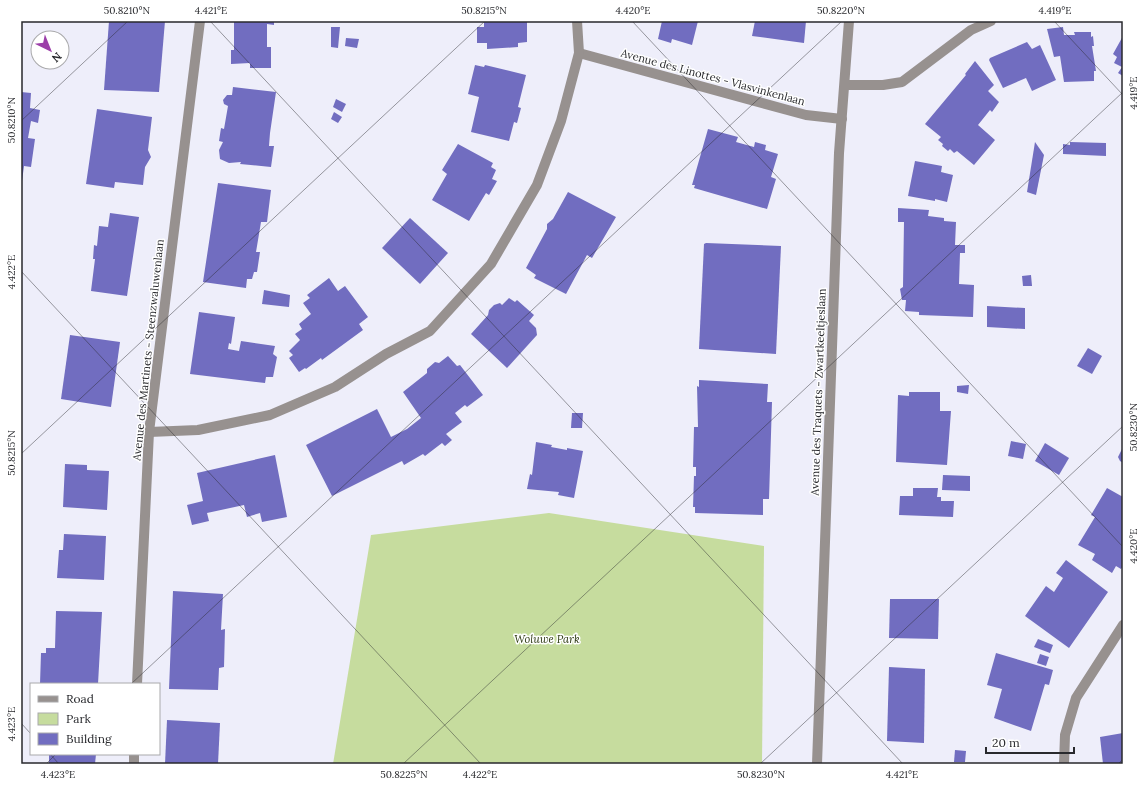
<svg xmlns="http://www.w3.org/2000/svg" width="1144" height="785" font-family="Lora,serif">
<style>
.green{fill:#c6dc9e}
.building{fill:#716dc0}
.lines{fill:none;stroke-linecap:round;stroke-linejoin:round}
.minor{stroke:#97918f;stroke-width:10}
.ticks{fill:none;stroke:#28292d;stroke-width:1;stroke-opacity:0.45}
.labels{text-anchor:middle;stroke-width:3;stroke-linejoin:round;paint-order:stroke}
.street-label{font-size:11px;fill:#28292d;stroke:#fff}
.park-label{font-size:11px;font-style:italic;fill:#2e3a13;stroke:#fff}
.neatline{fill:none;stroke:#28292d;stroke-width:1.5}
.ticks-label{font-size:10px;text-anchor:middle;fill:#28292d}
</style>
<rect width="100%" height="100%" fill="#eeeefa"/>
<polygon class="green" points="549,513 764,546 762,764 333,764 371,535"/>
<g class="building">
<polygon points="109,21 165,21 159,92 104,90"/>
<polygon points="234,21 274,21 274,25 267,24 267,47 271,47 271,68 250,68 250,63 231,64 231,50 234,50"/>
<polygon points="484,21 527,21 527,42 518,43 518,47 487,49 487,43 477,43 477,27 484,27"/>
<polygon points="662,21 698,21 692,45 672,39 671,43 658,39"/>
<polygon points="755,21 806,21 804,43 752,36"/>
<polygon points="331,27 340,27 338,48 331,47"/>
<polygon points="1063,27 1064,35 1075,35 1074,32 1091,32 1091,37 1093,36 1094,46 1092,46 1096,71 1094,71 1094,81 1064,82 1060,56 1054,57 1047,29"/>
<polygon points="1123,36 1123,76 1118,73 1122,67 1114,63 1117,57 1113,54"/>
<polygon points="346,38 359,39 357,48 345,46"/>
<polygon points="1027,42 1032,49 1040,45 1056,80 1032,91 1026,78 1003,88 989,60 990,58"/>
<polygon points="975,61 994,85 988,91 999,102 992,112 990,110 978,125 995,140 974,165 957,151 954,153 950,149 948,151 942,146 943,144 938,140 941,137 925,124 966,75 965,74"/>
<polygon points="475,65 484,67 485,65 526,75 518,107 521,108 517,123 514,122 509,141 471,132 479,97 468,94"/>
<polygon points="233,87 276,92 270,133 269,146 274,146 271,167 240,164 241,162 229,163 220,159 219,150 223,142 219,141 221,128 224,129 228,106 224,104 223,100 227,95 232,95"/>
<polygon points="21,92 31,93 30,108 40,110 38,123 31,121 28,138 35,139 31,167 24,166 22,181"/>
<polygon points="336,99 346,104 342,112 333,107"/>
<polygon points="97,109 152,117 148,150 151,157 145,167 143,185 115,182 114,188 86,184"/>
<polygon points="334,112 342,117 338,123 331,119"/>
<polygon points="708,129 738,137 736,142 754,147 755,142 766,145 765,150 778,154 771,177 776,179 767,209 694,188 695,185 692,185"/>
<polygon points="1035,142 1044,155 1036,195 1027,192"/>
<polygon points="1070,142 1106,143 1106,156 1063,154 1063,144 1070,145"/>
<polygon points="458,144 493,163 491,167 496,170 492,179 497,181 489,195 486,193 469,221 432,200 447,174 442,170"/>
<polygon points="915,161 942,166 941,172 953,175 947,202 935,199 935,201 908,196"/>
<polygon points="218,183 271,190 267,222 261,222 256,252 260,252 257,272 254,272 252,279 247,279 246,288 203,282"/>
<polygon points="568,192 616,217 592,258 587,255 566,294 534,278 536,275 526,268 547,229 547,224 553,219"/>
<polygon points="898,208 929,210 928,216 944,218 944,221 956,222 955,245 965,245 965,253 960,253 959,284 974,285 973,317 919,315 919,312 905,311 906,300 902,300 900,289 903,287 904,222 898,222"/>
<polygon points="110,213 139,217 127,296 91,291 95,259 93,259 94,245 97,246 99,226 108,227"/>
<polygon points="410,218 448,253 420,284 382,248"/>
<polygon points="706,243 781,246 776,354 699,349 704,244"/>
<polygon points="1031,275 1032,286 1023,286 1022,276"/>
<polygon points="329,278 338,291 345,286 368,317 359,324 363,330 322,360 321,358 306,369 305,368 299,372 289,358 293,355 289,351 300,340 295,334 302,329 299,324 311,314 303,303 310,298 307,295"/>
<polygon points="264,290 290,295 289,307 262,304"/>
<polygon points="509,298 515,302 517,300 534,315 529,321 536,328 537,335 507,368 471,334 488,315 489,310 494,305 500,303 502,305"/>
<polygon points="987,306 1025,308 1025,329 987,327"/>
<polygon points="199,312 235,317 231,344 229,343 228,349 239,351 241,341 275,346 273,354 277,357 273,377 266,377 265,383 190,374"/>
<polygon points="70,335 120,342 111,407 61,399"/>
<polygon points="1088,348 1102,356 1092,374 1077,366"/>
<polygon points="448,356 457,366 460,365 483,395 467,407 465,405 455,413 462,422 446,434 452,440 445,446 442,443 425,456 423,454 404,465 402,461 332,496 306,445 377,409 391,437 407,429 421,418 403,392 427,373 427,369 435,362 439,363"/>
<polygon points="699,380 768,384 767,402 772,402 769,499 763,499 763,515 695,513 695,507 693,507 694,476 696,476 696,467 693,467 694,427 698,427 697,386 699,387"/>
<polygon points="969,385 968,394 957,392 957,386"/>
<polygon points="909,392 940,392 940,411 951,411 947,465 896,462 898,395 909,396"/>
<polygon points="572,413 583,413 582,428 571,428"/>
<polygon points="1011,441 1026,444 1023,459 1008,456"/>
<polygon points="536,442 552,445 551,447 567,450 567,448 583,451 574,498 558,495 559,492 527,489 530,474 532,475"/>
<polygon points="1045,443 1069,458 1059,475 1035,461"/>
<polygon points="1123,447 1123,463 1120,461 1118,457"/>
<polygon points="275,455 287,517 262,522 260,513 247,517 244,505 207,513 209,521 192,525 187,505 203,501 197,473"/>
<polygon points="65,464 87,465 87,470 109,471 107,510 63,507"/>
<polygon points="943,475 970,476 970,491 942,490"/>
<polygon points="913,488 938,488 937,497 941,497 941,501 954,501 953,517 899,515 900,496 913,496"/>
<polygon points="1107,488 1123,497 1123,566 1121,569 1116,566 1112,573 1092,560 1095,554 1078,545 1095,517 1091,515"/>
<polygon points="64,534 106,536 104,580 57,578 59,550 63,550"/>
<polygon points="1066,560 1108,592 1069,648 1025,616 1046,586 1054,592 1063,578 1056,573"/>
<polygon points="173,591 223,594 221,630 225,629 224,667 219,668 218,690 169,689"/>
<polygon points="890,599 939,599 938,639 889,638"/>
<polygon points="56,611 102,612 98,684 40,684 41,653 46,653 46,648 55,648"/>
<polygon points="1038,639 1053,645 1050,653 1034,647"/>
<polygon points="996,653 1053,670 1049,685 1045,684 1031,731 994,718 1002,689 987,685"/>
<polygon points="1040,654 1049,657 1046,666 1037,663"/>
<polygon points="889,667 925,669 924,743 887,741"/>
<polygon points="167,720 220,723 218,764 165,764"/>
<polygon points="1123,733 1123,764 1103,764 1100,737"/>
<polygon points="955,750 966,751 965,762 954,762"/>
<polygon points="49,754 96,754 95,764 49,764"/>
</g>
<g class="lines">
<g class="minor">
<polyline points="579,53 806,115 842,119"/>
<polyline points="845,85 883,85 902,82 971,30 991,21"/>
<polyline points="149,432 198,430 270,415 335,387 386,354 430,331 491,264 537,185 561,121 579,53 577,21"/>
<polyline points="137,684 149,432 200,21"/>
<polyline points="134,764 134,754"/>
<polyline points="817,764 839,153 849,21"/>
<polyline points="1064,764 1065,735 1076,698 1123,625"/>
</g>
</g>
<path class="ticks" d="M210 21 903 764M632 21 1123 547M1054 21 1123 95M21 121 128 21M21 271 481 764M21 454 485 21M131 684 842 21M21 723 31 734M50 754 59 764M46 764 56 754M403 764 1123 92M760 764 1123 426M1118 764 1123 759"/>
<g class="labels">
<g class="street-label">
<text transform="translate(713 77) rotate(15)" y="4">Avenue des Linottes - Vlasvinkenlaan</text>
<text transform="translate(148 350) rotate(-84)" y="4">Avenue des Martinets - Steenzwaluwenlaan</text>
<text transform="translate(818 392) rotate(-88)" y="4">Avenue des Traquets - Zwartkeeltjeslaan</text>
</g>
<g class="park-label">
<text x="547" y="643">Woluwe Park</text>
</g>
</g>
<rect width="1144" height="785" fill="none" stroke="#ffffff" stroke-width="44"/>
<rect x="30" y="683" width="130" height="72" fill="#ffffff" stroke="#a9a9ab"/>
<rect x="38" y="696" width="20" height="6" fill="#97918f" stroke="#a9a9ab"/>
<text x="66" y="703" font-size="12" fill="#28292d">Road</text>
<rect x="38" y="713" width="20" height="12" fill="#c6dc9e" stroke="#a9a9ab"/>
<text x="66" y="723" font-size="12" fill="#28292d">Park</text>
<rect x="38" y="733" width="20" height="12" fill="#716dc0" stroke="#a9a9ab"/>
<text x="66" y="743" font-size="12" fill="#28292d">Building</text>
<g transform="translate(50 50) rotate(137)"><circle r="19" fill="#ffffff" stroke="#a9a9ab"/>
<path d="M0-3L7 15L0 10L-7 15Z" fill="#9c3fa9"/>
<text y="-6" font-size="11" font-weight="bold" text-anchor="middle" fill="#28292d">N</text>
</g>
<path d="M986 747v6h88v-6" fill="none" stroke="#28292d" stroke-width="2"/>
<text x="992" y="747" font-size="12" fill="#28292d" stroke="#ffffff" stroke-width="3" paint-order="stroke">20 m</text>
<rect x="22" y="22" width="1100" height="741" class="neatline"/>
<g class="ticks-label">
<text x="127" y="14">50.8210°N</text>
<text x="211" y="14">4.421°E</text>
<text x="484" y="14">50.8215°N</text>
<text x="633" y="14">4.420°E</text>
<text x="841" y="14">50.8220°N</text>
<text x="1055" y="14">4.419°E</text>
<text transform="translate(1133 93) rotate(-90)" y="4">4.419°E</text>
<text transform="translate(11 120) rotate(-90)" y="4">50.8210°N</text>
<text transform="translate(11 272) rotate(-90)" y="4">4.422°E</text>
<text transform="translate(1133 427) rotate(-90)" y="4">50.8230°N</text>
<text transform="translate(11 453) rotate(-90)" y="4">50.8215°N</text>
<text transform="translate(1133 546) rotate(-90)" y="4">4.420°E</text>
<text transform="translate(11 724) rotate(-90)" y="4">4.423°E</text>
<text x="58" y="778">4.423°E</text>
<text x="404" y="778">50.8225°N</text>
<text x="480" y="778">4.422°E</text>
<text x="761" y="778">50.8230°N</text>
<text x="902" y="778">4.421°E</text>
</g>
</svg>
